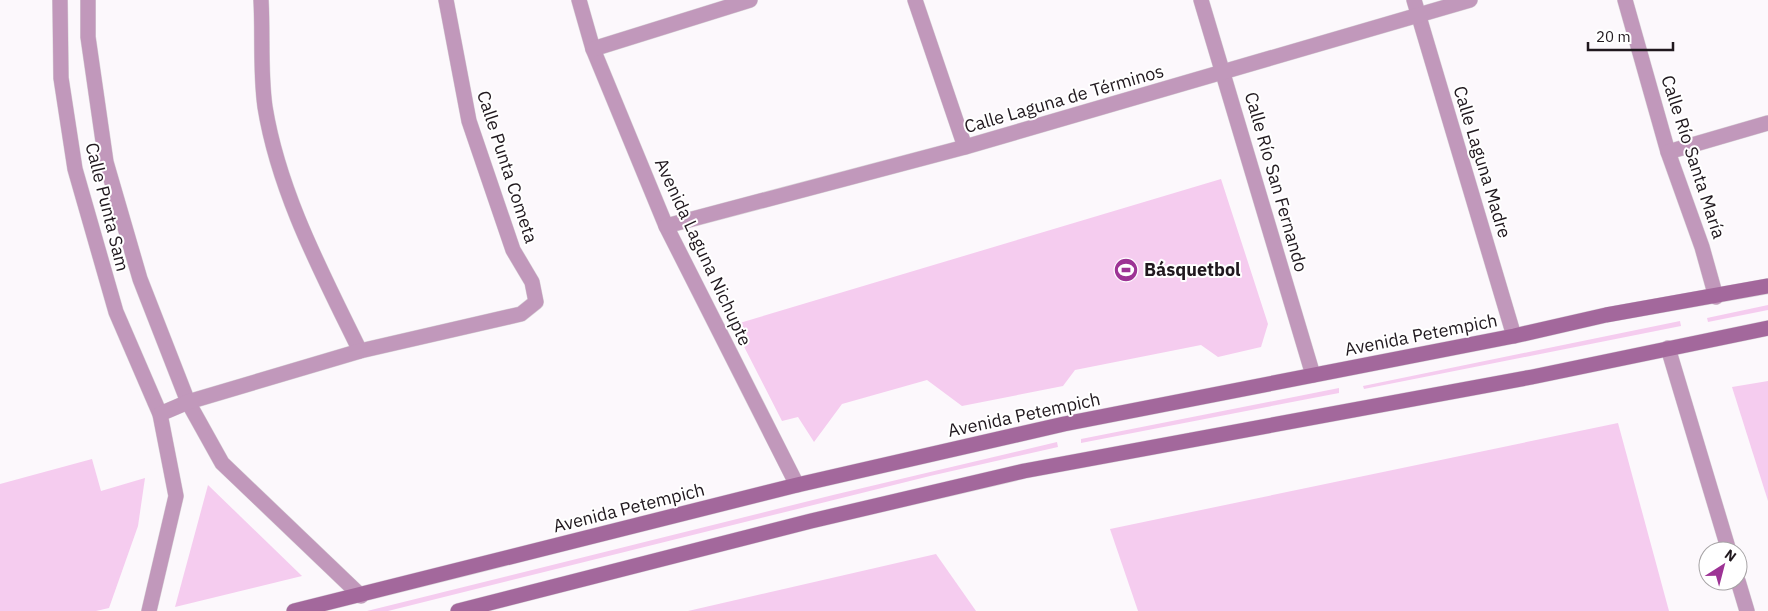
<svg xmlns="http://www.w3.org/2000/svg" width="1768" height="611" font-family="'IBM Plex Sans',sans-serif">
<style>
.green{fill:#f5ccef}
.lines{fill:none;stroke-linecap:round;stroke-linejoin:round}
.street-casing{stroke:#d9d4d8;stroke-width:16}
.secondary-casing{stroke:#d9d4d8;stroke-width:16}
.street{stroke:#c198bb;stroke-width:15}
.secondary{stroke:#a3689c;stroke-width:15}
.labels{text-anchor:middle;stroke-width:4;stroke-linejoin:round;paint-order:stroke}
.street-label{font-size:18px;fill:#20181e;stroke:#fff}
.poi-label{font-size:18px;font-weight:bold;fill:#20181e;stroke:#fff;text-anchor:start}
</style>
<rect width="100%" height="100%" fill="#fcf8fc"/>
<g class="green">
<polygon points="1221,179 1268,324 1261,347 1218,357 1201,345 1075,370 1063,386 962,406 927,380 842,404 814,442 798,417 782,421 733,325"/>
<polygon points="1768,305 1768,310 1708,322 1707,318"/>
<polygon points="1680,321 1681,326 1364,389 1363,386"/>
<polygon points="1768,381 1768,501 1732,387"/>
<polygon points="1339,388 1339,393 1081,443 1081,439"/>
<polygon points="1618,423 1669,611 1138,611 1110,529"/>
<polygon points="1057,442 1058,447 930,476 388,611 367,611 833,495"/>
<polygon points="92,459 101,491 145,478 138,526 109,608 96,611 0,611 0,484"/>
<polygon points="208,485 302,576 175,607"/>
<polygon points="936,554 976,611 688,611"/>
</g>
<g class="lines">
<g class="street-casing">
<g id="street">
<polyline points="60,0 61,78 75,169 116,312 160,414 176,496 149,611"/>
<polyline points="88,0 88,37 106,162 140,279 188,402 222,463 361,596"/>
<path d="M261 0C263 35 260 72 265 107 279 193 322 273 360 351"/>
<polyline points="579,0 593,49 666,226 797,485"/>
<polyline points="915,0 965,147"/>
<polyline points="1201,0 1313,375"/>
<polyline points="1414,0 1514,336"/>
<polyline points="1625,0 1668,152 1702,247 1716,297"/>
<polyline points="593,49 750,0"/>
<polyline points="1668,152 1768,123"/>
<polyline points="666,226 965,147 1470,0"/>
<polyline points="1668,348 1729,551"/>
<polyline points="160,414 188,402 360,351 521,314 536,302 532,282 513,250 469,121 446,0"/>
<polyline points="1738,581 1747,611"/>
</g>
</g>
<g class="secondary-casing">
<g id="secondary">
<polyline points="294,611 797,485 1064,424 1514,336 1606,315 1768,286"/>
<polyline points="458,611 811,521 1024,471 1532,377 1768,328"/>
</g>
</g>
<use href="#street" class="street"/>
<use href="#secondary" class="secondary"/>
</g>
<defs>
<g id="stadium-disc" transform="scale(1.25)"><circle r="9.5" fill="#9d3395" stroke="#fff"/><path d="M0-5a6.5 5 0 1 0 0 10a6.5 5 0 1 0 0-10ZM-3.5-1.8h7v3.6h-7Z" fill="#fff"/></g>
</defs>
<g fill-rule="evenodd">
<use href="#stadium-disc" x="1126" y="270"/>
</g>
<g class="labels">
<g class="street-label">
<text transform="translate(1064 99) rotate(-16)" y="6">Calle Laguna de Términos</text>
<text transform="translate(1693 157) rotate(72)" y="6">Calle Río Santa María</text>
<text transform="translate(1482 162) rotate(73)" y="6">Calle Laguna Madre</text>
<text transform="translate(507 167) rotate(72)" y="6">Calle Punta Cometa</text>
<text transform="translate(1276 182) rotate(74)" y="6">Calle Río San Fernando</text>
<text transform="translate(107 207) rotate(76)" y="6">Calle Punta Sam</text>
<text transform="translate(703 252) rotate(65)" y="6">Avenida Laguna Nichupte</text>
<text transform="translate(1421 335) rotate(-11)" y="6">Avenida Petempich</text>
<text transform="translate(1024 415) rotate(-12)" y="6">Avenida Petempich</text>
<text transform="translate(629 508) rotate(-14)" y="6">Avenida Petempich</text>
</g>
<g class="poi-label">
<text x="1144" y="276">Básquetbol</text>
</g>
</g>
<g transform="translate(1723 566) rotate(36)"><circle r="24" fill="#ffffff" stroke="#a6a3a5"/>
<path d="M0-4L9 19L0 12L-9 19Z" fill="#9d3395"/>
<text y="-8" font-size="14" font-weight="bold" text-anchor="middle" fill="#20181e">N</text>
</g>
<path d="M1588 42v8h85v-8" fill="none" stroke="#20181e" stroke-width="2.5"/>
<text x="1596" y="42" font-size="15" fill="#20181e" stroke="#ffffff" stroke-width="4" paint-order="stroke">20 m</text>
</svg>
